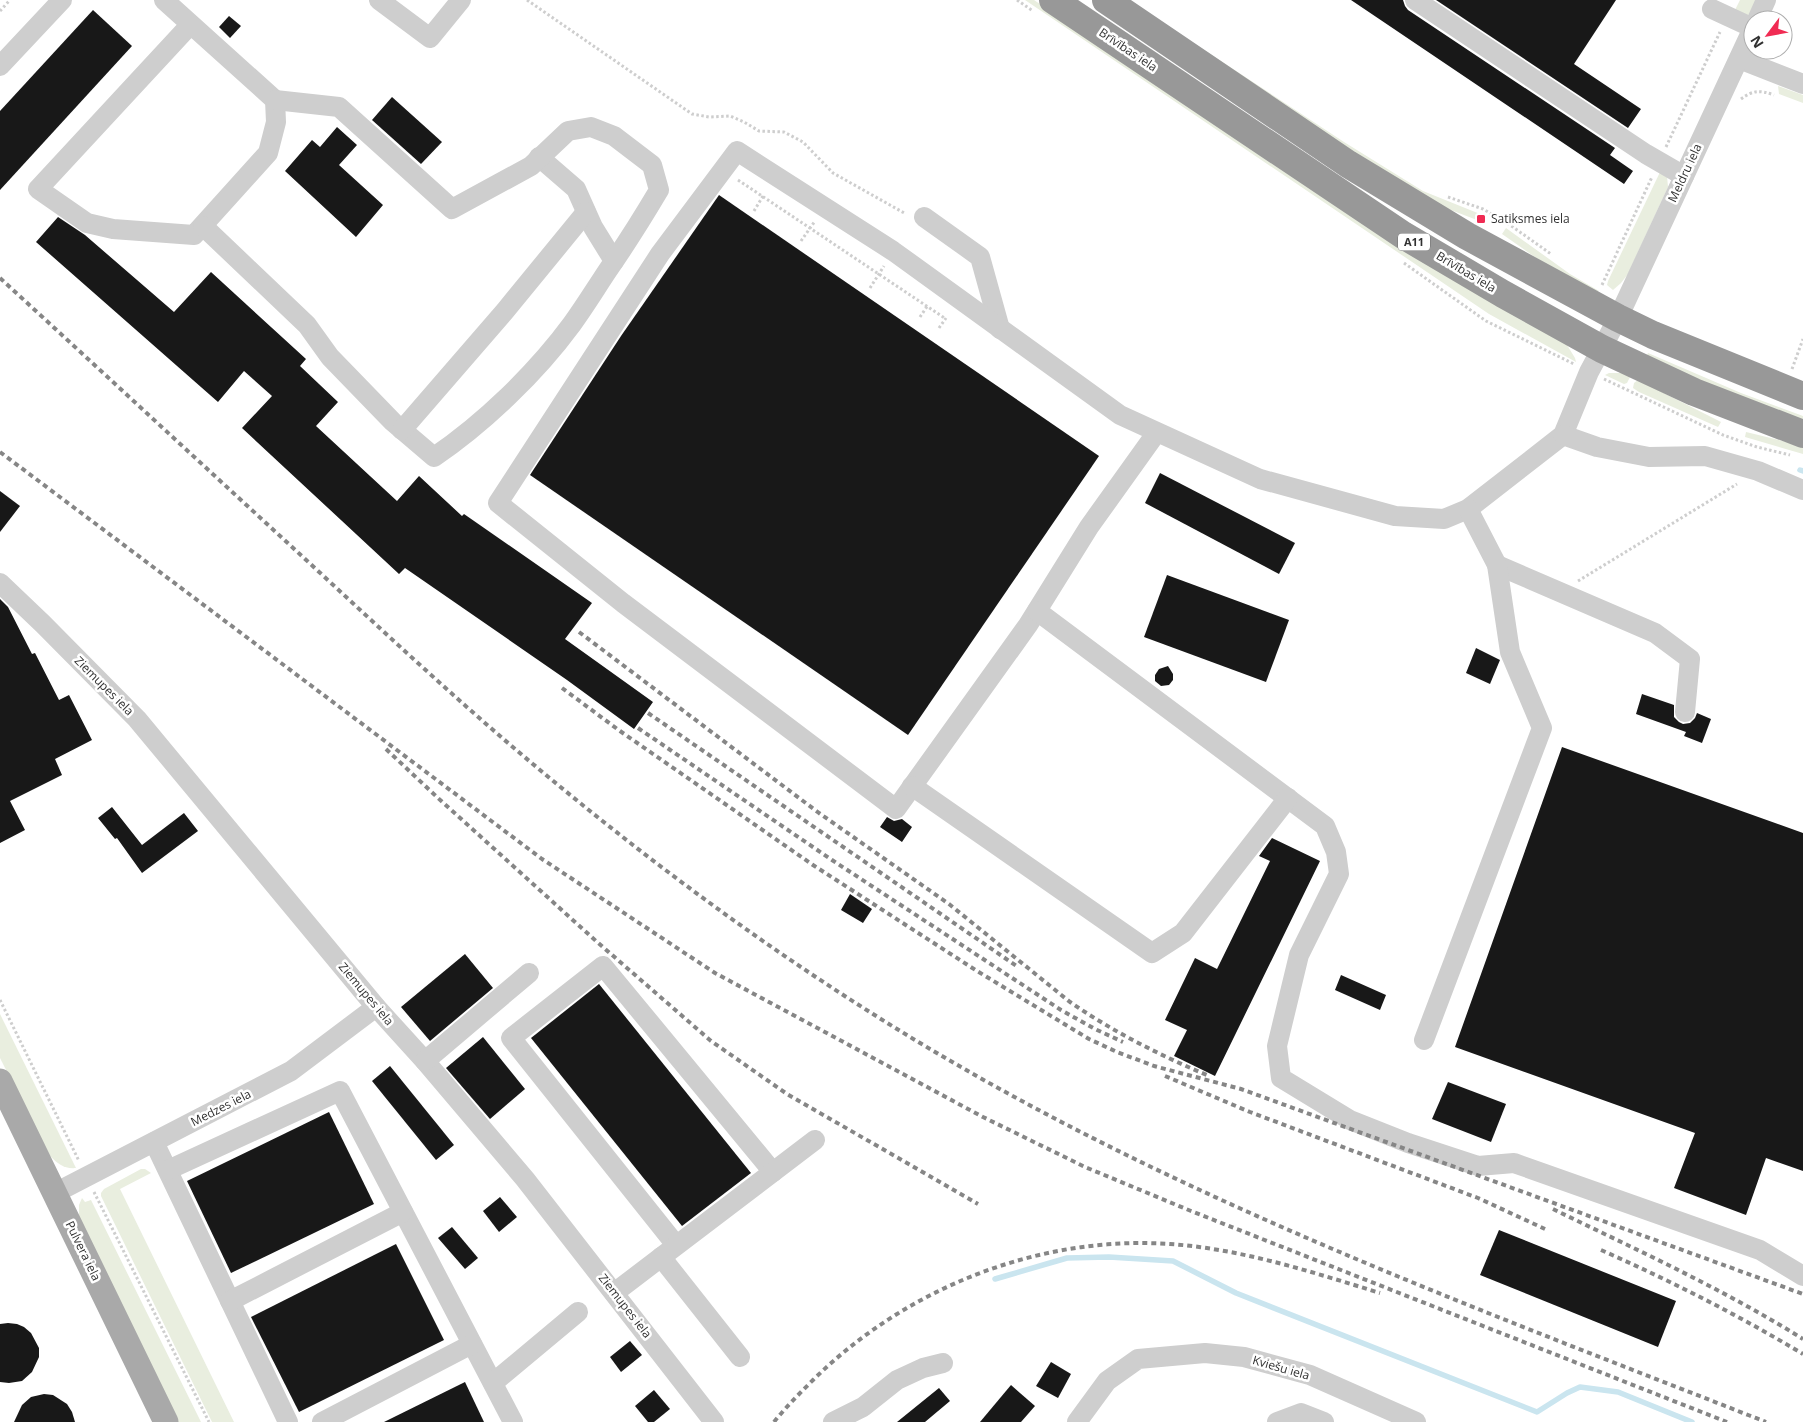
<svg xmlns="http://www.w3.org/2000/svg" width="1803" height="1422" font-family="'Open Sans',sans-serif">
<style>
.green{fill:#e9eedf}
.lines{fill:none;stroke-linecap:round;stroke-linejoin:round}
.stream{stroke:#cae5ef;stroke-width:5.5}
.building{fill:#181818}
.path{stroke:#cecece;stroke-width:3;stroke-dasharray:2.5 2.5;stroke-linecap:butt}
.minor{stroke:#cecece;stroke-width:20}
.major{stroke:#a9a9a9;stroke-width:25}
.highway{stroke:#989898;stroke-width:28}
.rail{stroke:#868686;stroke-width:4;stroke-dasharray:5 4;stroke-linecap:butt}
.poi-dot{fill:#f02b53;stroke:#fff;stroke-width:2}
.labels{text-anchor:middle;stroke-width:5;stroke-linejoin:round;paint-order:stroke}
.shield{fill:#fff;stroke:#6f6f6f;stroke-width:1}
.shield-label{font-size:11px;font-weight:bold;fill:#313131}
.street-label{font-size:12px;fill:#313131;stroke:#fff}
.poi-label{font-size:12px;fill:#313131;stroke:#fff;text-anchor:start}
</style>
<rect width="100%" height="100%" fill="#fff"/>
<g class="green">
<polygon points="1025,0 1034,0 1237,137 1567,345 1575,358 1576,362 1489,314"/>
<polygon points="1740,0 1757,0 1748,16 1734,12"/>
<polygon points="1183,36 1344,142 1423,191 1480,214 1477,220 1422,199"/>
<polygon points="1778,86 1803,95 1803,103 1779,94"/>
<polygon points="1661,170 1667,176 1668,187 1628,274 1621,283 1613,290 1607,285 1608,281"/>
<polygon points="1506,228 1570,274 1599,291 1597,292 1559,274 1502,234"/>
<polygon points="1648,353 1741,393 1803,416 1803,425 1645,360"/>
<polygon points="1609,373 1621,373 1631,375 1627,383 1624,384 1605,375"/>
<polygon points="1638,380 1721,422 1718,427 1639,392 1633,388 1634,383"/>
<polygon points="1746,432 1803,446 1803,454 1745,437"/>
<path d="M0 1014 76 1168C64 1169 58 1164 50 1156L0 1058Z"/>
<polygon points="141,1169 145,1169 151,1173 120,1189 234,1422 212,1422 101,1196 101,1193 104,1189"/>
<polygon points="82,1198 85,1202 91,1200 201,1422 178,1422 79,1217 79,1205"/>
</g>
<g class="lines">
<g class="stream">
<polyline points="1800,470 1803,471"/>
<polyline points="995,1279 1067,1258 1109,1257 1173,1261 1236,1293 1537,1412 1567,1393 1580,1387 1618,1392 1692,1422"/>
</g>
</g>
<g class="building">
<polygon points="1351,0 1403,0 1405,6 1408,10 1615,148 1610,155 1633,171 1624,184"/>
<polygon points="1436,0 1616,0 1574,64 1641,109 1628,128"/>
<polygon points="93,10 132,46 0,190 0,111"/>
<polygon points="229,16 241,26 230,38 219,27"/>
<polygon points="392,97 442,142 421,164 372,120"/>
<polygon points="337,127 357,145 339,165 383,205 356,237 285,171 312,140 320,147"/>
<polygon points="719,195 1099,456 908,735 530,475 621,336"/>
<polygon points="58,217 85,235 174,312 211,272 306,359 300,366 338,402 316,426 397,501 419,476 462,516 464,514 592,603 565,639 653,702 634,729 567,680 405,568 399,574 242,428 272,396 244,371 218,402 36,242"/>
<polygon points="1160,473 1295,543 1279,574 1145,503"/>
<polygon points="0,491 20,506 0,532"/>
<polygon points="1167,575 1289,620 1266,682 1144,637"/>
<polygon points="0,599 8,607 32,654 35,653 59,700 69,695 92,740 55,759 62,775 10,801 25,830 0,843"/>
<polygon points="1476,648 1500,660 1490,684 1466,673"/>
<polygon points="1168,666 1173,674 1173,680 1169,685 1161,686 1155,681 1155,675 1159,669"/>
<polygon points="1642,694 1674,705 1674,717 1679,722 1683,724 1690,723 1695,718 1697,713 1711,719 1702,743 1684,736 1686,732 1636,714"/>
<polygon points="1562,747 1803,833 1803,1171 1766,1158 1746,1215 1674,1188 1695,1133 1455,1047"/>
<polygon points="112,807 142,845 184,813 198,831 142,873 117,838 115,839 98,818"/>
<polygon points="887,817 894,821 902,819 912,827 902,842 880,827"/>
<polygon points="1272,838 1320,861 1215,1076 1174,1056 1187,1030 1165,1020 1195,958 1217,969 1270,861 1259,856"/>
<polygon points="850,894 872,909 863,923 841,910"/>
<polygon points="465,954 493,988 430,1041 401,1007"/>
<polygon points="1341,975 1386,995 1380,1010 1335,990"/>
<polygon points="599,984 751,1173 682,1226 531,1038"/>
<polygon points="483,1037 525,1089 490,1119 446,1068"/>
<polygon points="390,1066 454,1145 436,1160 372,1081"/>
<polygon points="1448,1082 1506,1104 1491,1142 1432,1119"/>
<polygon points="329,1112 374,1204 231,1273 187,1181"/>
<polygon points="500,1197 517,1217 499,1232 483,1211"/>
<polygon points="452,1227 478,1258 465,1269 438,1238"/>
<polygon points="1499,1230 1676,1301 1658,1347 1480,1275"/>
<polygon points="396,1244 444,1340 299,1412 251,1317"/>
<polygon points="8,1323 17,1324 24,1327 31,1333 39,1348 39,1357 32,1372 22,1381 9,1383 0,1382 0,1324"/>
<polygon points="630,1341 642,1355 621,1372 610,1357"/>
<polygon points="1051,1362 1071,1374 1058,1398 1036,1386"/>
<polygon points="465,1382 484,1422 384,1422"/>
<polygon points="1011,1385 1035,1406 1021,1422 980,1422"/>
<polygon points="939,1388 950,1401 925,1422 897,1422"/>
<polygon points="654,1390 670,1409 654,1422 648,1422 635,1406"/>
<polygon points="44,1394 53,1395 67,1404 72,1412 75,1422 14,1422 22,1405 31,1397"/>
</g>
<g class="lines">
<g class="path">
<polyline points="527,0 692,114 709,117 730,116 744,122 759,131 784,132 803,142 833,173 906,214"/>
<polyline points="1017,0 1033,11"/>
<polyline points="0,11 10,0"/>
<path d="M1741 99C1753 90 1760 90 1774 95"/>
<polyline points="1666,147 1720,32"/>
<polyline points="738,180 946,319"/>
<polyline points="1448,197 1483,209 1510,225 1551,254"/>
<polyline points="754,211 763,196"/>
<polyline points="801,241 815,221"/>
<polyline points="1404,263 1486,321 1574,364"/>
<polyline points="1602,285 1652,177"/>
<polyline points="870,288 884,266"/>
<polyline points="920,317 928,305"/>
<polyline points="939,328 946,318"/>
<polyline points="1792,369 1803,339"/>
<polyline points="1604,379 1723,435 1757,447 1790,455"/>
<polyline points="1578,581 1737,484"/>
<polyline points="0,1000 79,1161"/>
<polyline points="94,1192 209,1422"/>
</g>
<g class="minor">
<polyline points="164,0 275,100 276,122 268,153 194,235 113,229 87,223 38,189 190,25"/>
<polyline points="379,0 430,38 461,0"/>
<polyline points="1415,0 1646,154 1684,176"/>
<polyline points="1712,9 1753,28"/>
<polyline points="1757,20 1766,0"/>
<polyline points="1739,59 1803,84"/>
<polyline points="0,66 62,0"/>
<polyline points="539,157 576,189 593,227 614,261"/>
<polyline points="924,217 980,257 1000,329"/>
<path d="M203 226 307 325 330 357 393 422 434 457C484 423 536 373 572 324 585 306 596 288 608 270 626 244 643 217 659 190L652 165 614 136 591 127 568 131 531 166 452 209 339 107 275 100"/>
<polyline points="402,430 505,311 586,212"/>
<polyline points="1157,432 1089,527 1028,625 896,809 623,603 498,503 660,254 737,151 893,251 1120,415 1260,479 1395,516 1444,519 1468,509 1563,435 1589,372 1618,318 1753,28"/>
<polyline points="1563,435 1597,447 1649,457 1705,456 1758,471 1803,490"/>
<polyline points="1497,565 1655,633 1690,659 1685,712"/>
<polyline points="0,583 43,624 137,719 376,1007 425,1061 525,1179 714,1422"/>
<polyline points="1037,611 1325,826 1336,852 1339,874 1299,955 1277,1046 1281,1078 1350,1120 1408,1143 1478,1166 1514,1163 1760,1250 1803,1276"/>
<polyline points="912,786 1152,953 1183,933 1288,798"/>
<polyline points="1424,1040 1542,728 1510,652 1497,565 1468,509"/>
<polyline points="425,1061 529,973"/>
<polyline points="154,1142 288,1422"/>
<polyline points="168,1170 340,1091 513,1422"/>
<polyline points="55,1193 291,1071 376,1007"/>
<polyline points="676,1245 511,1038 603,966 773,1172"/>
<polyline points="661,1257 740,1357"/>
<polyline points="614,1293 815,1140"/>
<polyline points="230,1301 403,1212"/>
<polyline points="493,1383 578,1312"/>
<polyline points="322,1422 472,1344"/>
<polyline points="833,1422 863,1407 897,1380 923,1368 943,1363"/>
<polyline points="1077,1422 1107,1381 1138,1359 1205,1353 1244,1357 1310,1375 1416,1422"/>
<polyline points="1277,1422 1301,1413 1324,1422"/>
</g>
<polyline class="major" points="0,1081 166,1422"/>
<g class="highway">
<polyline points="1053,0 1403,235 1503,294 1602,349 1694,392 1803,434"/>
<polyline points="1106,0 1348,164 1467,236 1618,318 1653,335 1803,396"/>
</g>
<g class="rail">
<path d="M0 278C97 367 194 457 291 546 367 616 442 687 521 754 632 848 749 936 873 1014 1151 1190 1461 1302 1766 1422"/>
<polyline points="0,452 542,859 715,973 983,1117 1085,1167 1191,1211 1727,1422"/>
<path d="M579 632 819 813 949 904 1070 1002C1112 1031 1159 1055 1207 1075"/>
<polyline points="562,688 620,731 813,865 977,971 1089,1039 1117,1052 1154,1066 1241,1089 1803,1294"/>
<polyline points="648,713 1018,967"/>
<polyline points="638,728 832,860 1061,1010 1095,1029 1123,1042"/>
<polyline points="386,749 438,798 596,941 711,1041 787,1094 978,1204"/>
<polyline points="1165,1076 1250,1112 1478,1198 1545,1229"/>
<path d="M1553 1209C1637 1250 1723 1289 1803 1339"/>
<path d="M1601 1250C1671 1281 1738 1315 1803 1354"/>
<path d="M774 1422C786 1407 799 1394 813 1380 906 1288 1039 1235 1170 1244 1242 1249 1312 1272 1380 1293"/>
</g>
</g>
<rect class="poi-dot" x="1476" y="214" width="10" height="10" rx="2.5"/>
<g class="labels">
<rect class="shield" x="1398" y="233.5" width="32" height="17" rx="4"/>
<g class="shield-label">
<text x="1414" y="246">A11</text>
</g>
<g class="street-label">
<text transform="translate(1128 50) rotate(34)" y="4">Brīvības iela</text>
<text transform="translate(1685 173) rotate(-65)" y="4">Meldru iela</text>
<text transform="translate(1466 272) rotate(31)" y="4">Brīvības iela</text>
<text transform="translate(104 686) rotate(45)" y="4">Ziemupes iela</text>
<text transform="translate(366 994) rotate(50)" y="4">Ziemupes iela</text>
<text transform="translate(221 1108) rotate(-27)" y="4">Medzes iela</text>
<text transform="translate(83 1251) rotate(64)" y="4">Pulvera iela</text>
<text transform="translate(625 1306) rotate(52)" y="4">Ziemupes iela</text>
<text transform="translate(1281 1368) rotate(16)" y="4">Kviešu iela</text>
</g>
<g class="poi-label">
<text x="1491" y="223">Satiksmes iela</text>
</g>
</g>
<g transform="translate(1768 35) rotate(238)"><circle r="24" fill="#ffffff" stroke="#adadad"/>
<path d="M0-4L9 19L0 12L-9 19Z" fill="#f02b53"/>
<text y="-8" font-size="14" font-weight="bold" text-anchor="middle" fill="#313131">N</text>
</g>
</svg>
